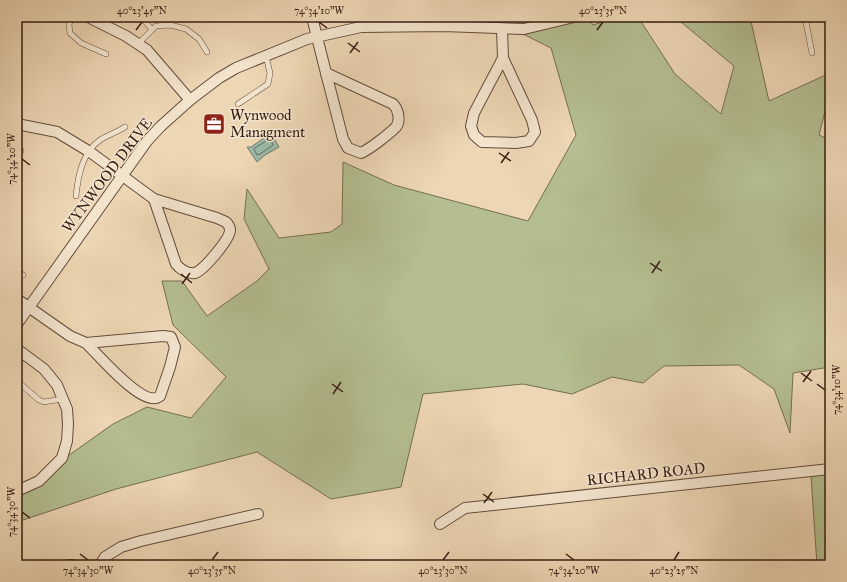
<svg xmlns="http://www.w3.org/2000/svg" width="847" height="582" font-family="'IM FELL Great Primer',serif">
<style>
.green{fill:#b4be90;stroke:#756e52}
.water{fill:#9ab9a9;stroke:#727b6d}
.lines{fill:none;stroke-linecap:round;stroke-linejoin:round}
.shore{stroke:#686c5e;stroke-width:1}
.lane-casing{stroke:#644c3b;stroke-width:6}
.street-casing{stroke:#644c3b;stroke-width:12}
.lane{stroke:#f3e4ce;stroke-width:5}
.street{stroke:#f3e4ce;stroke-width:10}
.ticks{fill:none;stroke:#361e13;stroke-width:1.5}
.labels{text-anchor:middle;stroke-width:3;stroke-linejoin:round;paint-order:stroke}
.poi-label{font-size:15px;fill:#361e13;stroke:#f3e4ce;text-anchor:start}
.street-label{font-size:15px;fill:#361e13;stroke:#f3e4ce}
.neatline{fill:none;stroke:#361e13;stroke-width:1.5}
.ticks-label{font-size:10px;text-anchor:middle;fill:#361e13}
</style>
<rect width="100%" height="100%" fill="#edd6b4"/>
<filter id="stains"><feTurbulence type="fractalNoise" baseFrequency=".005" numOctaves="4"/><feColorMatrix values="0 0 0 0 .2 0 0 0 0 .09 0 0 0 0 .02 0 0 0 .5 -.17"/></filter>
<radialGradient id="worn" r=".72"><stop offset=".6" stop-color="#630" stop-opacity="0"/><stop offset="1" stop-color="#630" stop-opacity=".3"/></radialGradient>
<g class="green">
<polygon points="489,17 587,17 593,25 618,17 638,17 675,74 721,114 734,66 675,17 750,17 769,101 830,73 830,92 819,135 830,140 830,367 793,373 790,433 774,389 739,365 664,366 643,383 612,377 572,394 523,384 423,394 401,487 331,499 257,452 116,489 17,522 17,492 113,424 147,407 191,418 226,377 173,325 162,281 182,281 207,316 257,281 269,269 244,219 247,189 279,238 331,232 342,224 343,162 394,185 528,221 576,135 551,48"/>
<polygon points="830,474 830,565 817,565 811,476"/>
</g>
<polygon class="water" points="271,133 279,147 265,155 257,162 247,147 251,147"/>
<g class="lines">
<polygon class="shore" points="268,140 271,140 273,145 260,154 257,155 254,149"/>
<g class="lane-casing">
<g id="lane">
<polyline points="71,17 69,25 70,33 81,43 106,54"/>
<polyline points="140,17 144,20 152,30"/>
<polyline points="805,17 812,53"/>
<polyline points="138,44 156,26 170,25 186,29 199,39 207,52"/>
<polyline points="238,104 268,84 270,73 266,56"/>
<polyline points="17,151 21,151"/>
<path d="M76 196C78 176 82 153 100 140 108 135 117 132 125 127"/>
<polyline points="17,271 23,275"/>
<polyline points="17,381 39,400 44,402 62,399"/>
</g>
</g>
<g class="street-casing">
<g id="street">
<polyline points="88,17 126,36 147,50 190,100"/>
<polyline points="312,17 326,73"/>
<polyline points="502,29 503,58"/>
<polygon points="503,58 532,120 535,132 529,141 516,143 482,142 474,135 471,126 474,113"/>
<path d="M326 73 393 104C398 109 401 120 396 127 389 134 370 149 361 153L348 148 343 139Z"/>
<polyline points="17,124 57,132 90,152 154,199"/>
<path d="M154 199 217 218 226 222C228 224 230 227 230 230 230 239 204 270 195 273 187 274 180 269 176 264Z"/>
<polyline points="17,299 70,336 86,343"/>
<polyline points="17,324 147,141 161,126 190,100 219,78 236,68 307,39 361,27 444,26 524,29 574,17"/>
<path d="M163 336 171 337 175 347 170 367 160 396C144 410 98 354 86 343Z"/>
<polyline points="17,349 44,369 57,385 67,409 68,424 67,441 62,458 39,481 17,491"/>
<polyline points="440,524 465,508 830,469"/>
<polyline points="68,565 73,565"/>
<polyline points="100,565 105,557 121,547 141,541 258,514"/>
</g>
</g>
<use href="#lane" class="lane"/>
<use href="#street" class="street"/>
</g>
<path class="ticks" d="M319 22 327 28M136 30 142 22M597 30 603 22M348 43 360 52M350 53 358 42M499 153 511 161M22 159 30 165M501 163 509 152M650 263 662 271M652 273 660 261M181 274 192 283M182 284 190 273M801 373 812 381M803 382 811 371M332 384 343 392M817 384 825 390M333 394 341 382M483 494 494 502M484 503 492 492M22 512 30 518M80 554 88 560M566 554 574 560M212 560 218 552M443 560 449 552M674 560 679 552"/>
<defs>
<g id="office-square" transform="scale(1.15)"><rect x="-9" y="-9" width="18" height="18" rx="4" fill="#8f2418" stroke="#f3e4ce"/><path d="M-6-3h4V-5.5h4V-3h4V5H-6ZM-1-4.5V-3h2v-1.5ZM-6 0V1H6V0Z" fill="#fff"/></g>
</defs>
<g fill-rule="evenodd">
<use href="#office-square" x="214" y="124"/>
</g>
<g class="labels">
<g class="poi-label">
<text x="230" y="120">Wynwood<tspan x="230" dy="17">Managment</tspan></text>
</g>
<g class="street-label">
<text transform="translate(107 175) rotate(-53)" y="5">WYNWOOD DRIVE</text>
<text transform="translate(646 474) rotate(-6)" y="5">RICHARD ROAD</text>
</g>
</g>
<rect width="847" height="582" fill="none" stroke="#edd6b4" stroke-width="44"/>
<rect x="22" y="22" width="803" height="538" class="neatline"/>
<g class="ticks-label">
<text x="142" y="14">40°23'45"N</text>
<text x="319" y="14">74°34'10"W</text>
<text x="603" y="14">40°23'35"N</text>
<text transform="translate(11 159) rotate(-90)" y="4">74°34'20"W</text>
<text transform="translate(836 390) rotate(-90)" y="4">74°34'10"W</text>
<text transform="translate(11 512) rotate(-90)" y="4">74°34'30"W</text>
<text x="88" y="574">74°34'30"W</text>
<text x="212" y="574">40°23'35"N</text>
<text x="443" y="574">40°23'30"N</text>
<text x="574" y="574">74°34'20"W</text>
<text x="674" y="574">40°23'25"N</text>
</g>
<rect width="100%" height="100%" filter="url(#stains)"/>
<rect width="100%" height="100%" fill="url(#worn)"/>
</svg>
